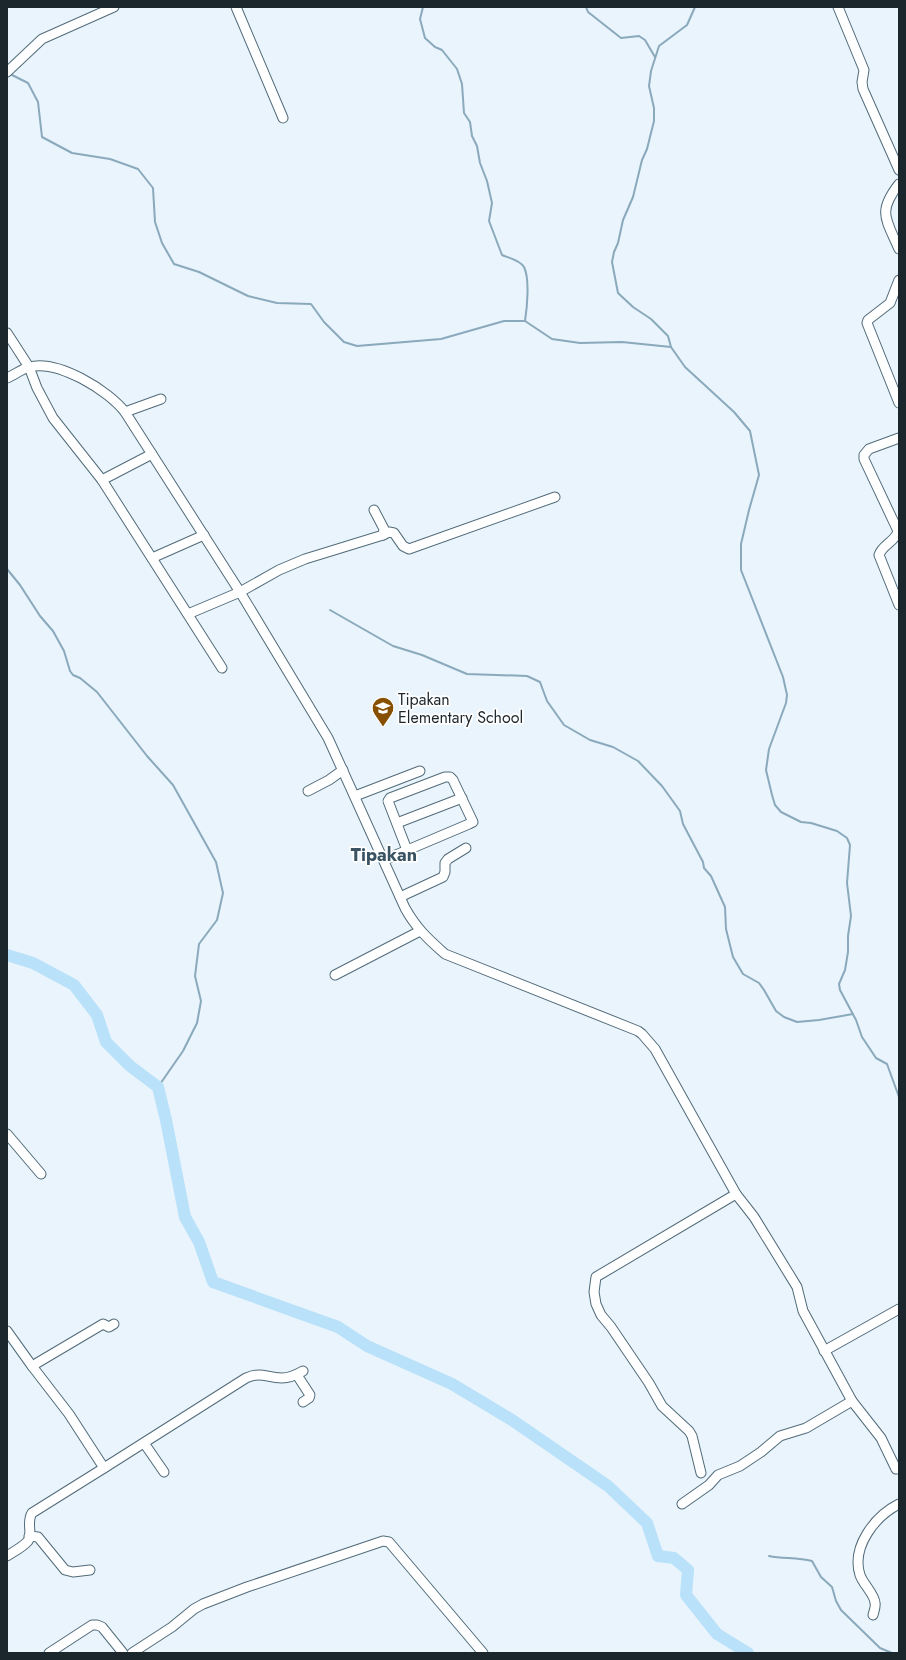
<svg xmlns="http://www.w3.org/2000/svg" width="906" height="1660" font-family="Jost,sans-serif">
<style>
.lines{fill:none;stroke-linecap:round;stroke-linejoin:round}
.stream{stroke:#8aa9bc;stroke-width:2}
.river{stroke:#b9e1f9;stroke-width:12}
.minor-casing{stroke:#516b7a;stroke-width:11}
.minor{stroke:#fff;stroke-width:9}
.labels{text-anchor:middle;stroke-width:3.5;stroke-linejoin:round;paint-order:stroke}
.poi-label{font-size:16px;fill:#1c272d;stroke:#fff;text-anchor:start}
.quarter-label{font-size:18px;font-weight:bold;fill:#395362;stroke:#fff}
</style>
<rect width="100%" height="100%" fill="#e9f4fc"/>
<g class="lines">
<g class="stream">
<path d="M423 7 420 19 425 38 435 47 442 50 457 69 462 84 464 113 470 122 472 136 477 146 480 163 487 181 492 203 489 221 502 255C509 258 520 260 524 267 530 279 527 308 525 321"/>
<polyline points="586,7 588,12 621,38 639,36 645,40 655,57"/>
<polyline points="695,7 687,25 659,46 651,71 649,86 654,108 654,121 647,149 642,160 633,197 623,220 618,243 614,252 612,262 618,293 633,307 651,319 668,336 671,347 685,367 734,412 750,431 759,475 749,510 741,544 741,570 783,677 787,695 786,703 769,749 766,770 772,795 775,805 781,812 801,822 811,823 837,831 847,838 850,845 847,883 851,916 848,936 848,952 845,970 839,984 840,990 856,1020 862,1037 876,1058 887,1064 899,1097"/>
<polyline points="10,74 28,83 38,102 42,137 72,153 110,159 138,169 153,188 155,222 162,243 174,264 199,272 248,296 277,303 311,304 324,322 344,342 357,346 441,339 504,321 525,321 552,339 580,343 622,342 671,347"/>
<polyline points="7,569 20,585 40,616 53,631 64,651 70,671 73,675 80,678 97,692 147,756 173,785 216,862 223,893 217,920 199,944 195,976 201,1001 197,1023 183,1051 158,1087"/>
<polyline points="330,610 393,646 422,655 467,674 527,676 540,682 547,701 564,725 590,740 613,747 638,761 662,786 680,811 683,824 703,862 704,868 711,876 725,907 726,929 733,957 743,974 759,983 764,990 776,1011 784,1017 797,1022 819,1020 853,1014"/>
<path d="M769 1556C783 1559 797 1557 812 1561L821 1577 832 1587 836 1601 841 1610 880 1648 892 1653"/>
</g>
<polyline class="river" points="7,955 33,963 74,985 97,1015 106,1042 130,1066 158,1087 166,1120 185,1217 199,1242 213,1282 338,1327 367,1346 452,1384 512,1420 608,1486 647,1523 658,1556 674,1558 688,1570 686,1595 717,1634 748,1653"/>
<g class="minor-casing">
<g id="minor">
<polyline points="236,7 283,118"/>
<polyline points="838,7 864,70 862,82 863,89 899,170"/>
<polyline points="7,72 42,39 114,7"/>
<path d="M899 184C877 212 886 219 899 249"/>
<polyline points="899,280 890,303 868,320 867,323 899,403"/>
<polyline points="7,333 29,367 37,388 53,418 102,480 222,668"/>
<path d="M7 378C14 375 22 369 29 367 58 359 109 391 125 412L240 592 328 738 405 908C416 928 428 939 445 954L638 1031 642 1034 655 1049 736 1194 754 1217 797 1287 803 1311 852 1401 881 1438 896 1469H899"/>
<polyline points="125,412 161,399"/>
<path d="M899 438 869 449 864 455V459L898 531C896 541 882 545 879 555L899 605"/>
<polyline points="102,480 152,454"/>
<polyline points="383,535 389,532 394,533 403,546 409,549 555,497"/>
<polyline points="152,558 204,535"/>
<polyline points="188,614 240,592 279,570 305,559 383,535 384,529 374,510"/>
<polyline points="308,791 329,780 343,770"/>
<polyline points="355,796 420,771"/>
<polyline points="397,823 462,798"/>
<polyline points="384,860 469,824 473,822 453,780 450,777 445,777 390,798 388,801 407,850"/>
<polyline points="400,897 443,877 445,872 445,863 448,859 466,848"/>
<polyline points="335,975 420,931"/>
<polyline points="7,1134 41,1174"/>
<path d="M7 1331 32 1366 69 1414 104 1468 32 1513C26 1522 33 1534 28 1541 23 1547 13 1552 7 1556"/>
<polyline points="824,1351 899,1309"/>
<polyline points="32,1366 103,1324 109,1327 114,1324"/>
<polyline points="297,1375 310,1395 309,1398 303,1402"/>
<polyline points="144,1443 164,1472"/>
<path d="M104 1468 246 1378C262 1371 266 1378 282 1378 290 1378 296 1375 303 1371"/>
<polyline points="701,1473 692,1436 689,1431 662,1406 649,1383 611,1327 601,1315 596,1304 594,1292 596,1277 736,1194"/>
<polyline points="682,1504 709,1485 718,1475 740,1466 761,1452 780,1436 806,1428 852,1401"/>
<polyline points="29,1536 38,1537 65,1570 73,1572 90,1570"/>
<path d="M873 1615C874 1611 876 1606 875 1603 875 1595 863 1584 860 1575 851 1547 875 1516 899 1504"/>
<polyline points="49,1653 92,1625 97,1625 102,1627 123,1653"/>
<polyline points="132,1653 172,1627 194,1609 203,1604 247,1587 383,1541 389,1542 483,1653"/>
</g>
</g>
<use href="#minor" class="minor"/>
</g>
<defs>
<g id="school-pin" transform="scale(1.15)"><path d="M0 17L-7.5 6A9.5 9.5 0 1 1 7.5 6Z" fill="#874f00" stroke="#fff"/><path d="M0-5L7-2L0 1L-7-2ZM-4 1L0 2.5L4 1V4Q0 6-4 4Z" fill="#fff"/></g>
</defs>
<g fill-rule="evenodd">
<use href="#school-pin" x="383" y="708"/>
</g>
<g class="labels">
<g class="poi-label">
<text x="398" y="705">Tipakan<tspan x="398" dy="18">Elementary School</tspan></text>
</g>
<g class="quarter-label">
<text x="384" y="861">Tipakan</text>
</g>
</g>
<rect width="906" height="1660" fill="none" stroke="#1c272d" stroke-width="16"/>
</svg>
